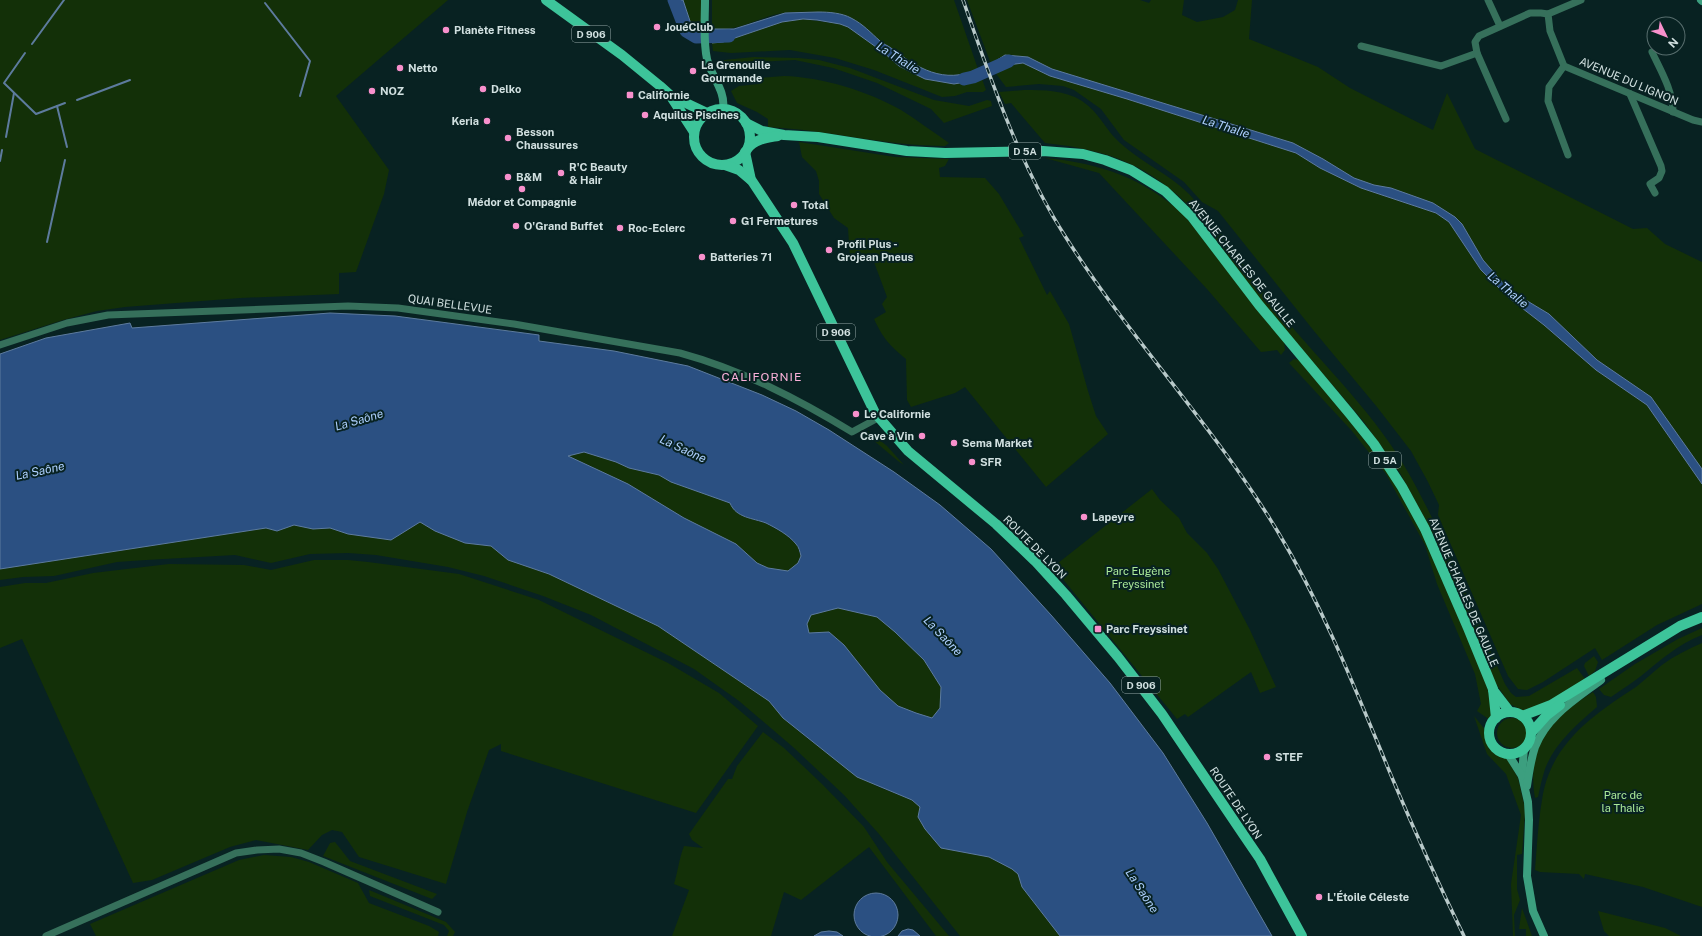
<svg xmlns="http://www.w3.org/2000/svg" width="1702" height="936" font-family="'Public Sans',sans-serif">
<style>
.green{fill:#133008}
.water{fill:#2b5082;stroke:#5d7b9e;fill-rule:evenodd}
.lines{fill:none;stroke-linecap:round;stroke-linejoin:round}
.stream{stroke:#5d7b9e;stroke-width:2}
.river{stroke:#2b5082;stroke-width:13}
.minor{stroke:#36705b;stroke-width:7}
.secondary{stroke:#3c9f7f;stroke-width:8}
.primary{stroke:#3dc49a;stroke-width:10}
.rail-casing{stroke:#b8c9c9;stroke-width:3.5}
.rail{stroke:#082222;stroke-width:2;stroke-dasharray:6;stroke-linecap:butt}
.poi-dot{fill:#f890cc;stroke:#082222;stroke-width:1.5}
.labels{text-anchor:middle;stroke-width:4;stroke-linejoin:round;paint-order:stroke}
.shield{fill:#082222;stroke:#95a7a7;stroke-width:1}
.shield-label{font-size:10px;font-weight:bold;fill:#d1e0e0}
.poi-label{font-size:11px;font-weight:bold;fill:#d1e0e0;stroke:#082222;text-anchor:start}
.street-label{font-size:11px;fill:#d1e0e0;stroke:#082222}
.park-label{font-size:11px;fill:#acea99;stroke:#082222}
.water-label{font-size:12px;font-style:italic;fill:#adcffd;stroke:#082222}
.neighbourhood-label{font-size:12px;letter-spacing:1px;fill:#fab0d9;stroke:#082222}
</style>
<rect width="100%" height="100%" fill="#082222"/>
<g class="green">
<polygon points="0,0 448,0 336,96 389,170 384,194 356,272 339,273 339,294 240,298 125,307 97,311 63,320 0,340"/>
<polygon points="683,0 701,0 703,30 696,29 692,27"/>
<path d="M712 0H954L978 69C955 80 929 75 909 62 902 57 896 51 890 47 887 45 884 45 881 43 870 35 862 22 848 17 830 11 791 10 773 15 751 22 736 31 712 29Z"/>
<polygon points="967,0 1140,0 1149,3 1151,0 1184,0 1182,15 1197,22 1223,17 1235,10 1238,0 1252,0 1249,39 1318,67 1350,88 1433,130 1447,93 1475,149 1633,229 1647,228 1665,244 1702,262 1702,469 1651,397 1597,360 1549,314 1519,296 1503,283 1483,260 1462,224 1455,217 1433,203 1391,188 1374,185 1354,178 1323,159 1293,143 1052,69 1028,57 1005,55 991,64"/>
<polygon points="803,19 840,24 848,27 883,52 899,66 925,79 954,84 971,81 981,76 986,90 983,92 967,92 955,96 942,97 874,70 835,58 790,50 731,53 713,51 712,43 723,42 782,22"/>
<polygon points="754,57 799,58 819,60 850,68 934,100 969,106 987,100 991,101 992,106 944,123 931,109 877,83 833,68 795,60 722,64 724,60"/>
<polygon points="1023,63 1050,76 1127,99 1296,153 1320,168 1361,188 1436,213 1449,222 1481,270 1509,298 1544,325 1596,370 1647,405 1702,484 1702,604 1657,625 1602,660 1595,648 1543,682 1527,690 1518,689 1508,676 1438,515 1439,505 1428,482 1411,451 1377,407 1314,331 1218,211 1202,202 1184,182 1124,140 1101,109 1074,90 1063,86 1039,84 1006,87 994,71 1008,65"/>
<path d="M784 76C821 77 868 91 901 110 917 120 933 132 949 143L945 146C886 146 828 130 768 127V119L757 112 737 103 731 91 739 86 759 84 758 78Z"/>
<path d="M1024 90C1044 90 1065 90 1082 101 1099 112 1105 129 1119 142 1140 162 1168 173 1189 194 1219 225 1241 264 1268 298 1312 354 1369 406 1405 467 1445 536 1473 611 1505 684L1511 693 1516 697 1529 696 1577 668 1585 679 1554 701 1524 711 1510 704 1494 681 1480 644 1434 536 1400 473 1364 422 1266 307 1196 213C1150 165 1110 150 1045 143L1011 103 1005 104 999 92Z"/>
<path d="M799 142 895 157 949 159 945 166 939 168 940 177 985 178 999 194 1024 236 1019 238 1047 295 1050 291 1069 324 1088 391 1096 416 1108 434 1046 487 965 387 955 393 911 407 907 400 906 359C889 345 883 338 874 319L886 312 882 304 887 297 874 262 850 259 848 228 834 218 819 194V181L816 171 802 157Z"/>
<path d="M1045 158C1099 163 1144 178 1184 215L1284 341 1285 350 1281 355 1277 350 1261 352 1207 289 1099 173Z"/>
<polygon points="1294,359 1299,360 1345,414 1388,471 1413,514 1442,576 1490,693 1492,715 1490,720 1477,711 1481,704 1475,674 1437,584 1425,545 1386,474 1352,431 1289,363"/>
<polygon points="868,431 887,446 904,465 898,461 866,434 865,432"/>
<polygon points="584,452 616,462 629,468 659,475 671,482 730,503 742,516 765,523 785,534 797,545 801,556 798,563 788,571 768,568 757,563 736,544 684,518 628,484 567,455"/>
<polygon points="1152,489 1160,500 1179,518 1187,533 1207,553 1218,569 1250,630 1276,687 1260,693 1251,672 1188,717 1185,714 1177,719 1053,567"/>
<polygon points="420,522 435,531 465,543 491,546 508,560 549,574 658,626 769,701 783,718 807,738 876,786 912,800 920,807 918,817 925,829 941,848 989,857 1012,869 1018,874 1022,887 1060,936 960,936 879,834 844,795 793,747 739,701 694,669 591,615 543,596 484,576 448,567 376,555 348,553 310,554 271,563 235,555 146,560 117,562 54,576 23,577 0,580 0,569 266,528 277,531 294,525 313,529 330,528 348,534 391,540"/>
<polygon points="314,560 348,560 368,562 459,574 539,600 668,663 719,693 758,726 696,813 501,751 501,744 489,750 467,812 446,884 359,857 342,832 332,830 322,835 308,850 256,840 230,847 152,880 133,883 22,639 0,648 0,587 25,583 46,583 93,573 169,564 244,565 271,570"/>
<polygon points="838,608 877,617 895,632 924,660 941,687 940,708 932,718 898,706 880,690 844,645 829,632 808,633 807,624 811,615"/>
<path d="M1702 628V635C1678 644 1661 660 1641 676 1632 683 1621 690 1611 697L1604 695 1599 689 1635 664 1678 639Z"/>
<path d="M1702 643V907L1643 887 1585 874 1584 879 1579 874 1540 872 1535 870C1537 847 1538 823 1542 800 1550 744 1593 715 1636 687 1645 680 1653 672 1662 665 1674 656 1688 649 1702 643Z"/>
<polygon points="1594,656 1598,662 1595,671 1589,676 1584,666 1585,663"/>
<path d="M1593 692 1596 697 1597 707C1577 724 1554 744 1545 769 1542 778 1540 788 1538 797L1535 798C1526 746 1551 718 1593 692Z"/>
<polygon points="1474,716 1487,732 1491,748 1508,760 1518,778 1524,804 1525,813 1522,854 1517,855 1517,889 1520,900 1514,915 1515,936 1513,936 1511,884 1521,815 1506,774 1487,754"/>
<circle cx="1512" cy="733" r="15"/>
<path d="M763 732 784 748 822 784 864 827 887 862 949 936H936L869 847 801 900 784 892 771 936H672L689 890 674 884C678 871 679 859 684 846L703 848 692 840 689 834 728 779H732L737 766Z"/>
<polygon points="335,842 350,861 437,894 432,899 323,856 330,843"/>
<polygon points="264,855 291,857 309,862 358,883 369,903 429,926 439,932 438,936 96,936 90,924 239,860"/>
<polygon points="369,890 446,922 455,932 453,936 447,936 449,931 444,925 370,896"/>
<polygon points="1522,908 1532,936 1524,936 1526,936 1526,929 1519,929"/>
<polygon points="1598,911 1665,928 1681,936 1609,936 1604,931"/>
</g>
<g class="water">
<polygon points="674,0 683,0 692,27 696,29 703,30 703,40 693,39 688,35"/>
<path d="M818 12C829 12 842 13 851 18 863 24 871 33 880 41 883 44 887 45 891 48 917 68 944 85 978 69L981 76 971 81 954 84 925 79 899 66 883 52 848 27 840 24 817 20 803 19 782 22 723 42 712 43V29H734L785 13Z"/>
<polygon points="1005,55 1028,57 1052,69 1293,143 1323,159 1354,178 1374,185 1391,188 1433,203 1455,217 1462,224 1483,260 1503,283 1519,296 1549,314 1597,360 1651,397 1702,469 1702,484 1647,405 1596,370 1544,325 1509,298 1481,270 1449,222 1436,213 1361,188 1320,168 1296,153 1127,99 1050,76 1023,63 1008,65 994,71 991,64"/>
<path d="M330 313 395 316 539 335V341L614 351 688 366 762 395 796 411 829 430 894 472 940 505 991 549 1051 615 1110 683 1163 753 1207 823 1272 936H1060L1022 887 1018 874 1012 869 989 857 941 848 925 829 918 817 920 807 912 800 857 777 783 718 769 701 658 626 549 574 508 560 491 546 465 543 435 531 420 522 391 540 348 534 330 528 313 529 294 525 277 531 266 528 0 569V354L46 338 130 323 132 328ZM584 452 616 462 629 468 659 475 671 482 730 503C736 518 753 518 766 523 776 528 789 535 796 544 799 547 800 552 801 556L798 563 788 571 768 568 757 563 736 544 684 518 628 484 568 456ZM838 608 877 617 895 632 924 660 941 687 940 708 932 718 916 713 898 706 880 690 844 645 829 632 809 633 807 624 811 615Z"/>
<circle cx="876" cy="915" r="22"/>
<polygon points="908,929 913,930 920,936 898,936 902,931"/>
<polygon points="829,931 837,932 843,936 814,936 821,932"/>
</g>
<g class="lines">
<g class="stream">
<polyline points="265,3 310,61 300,96"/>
<polyline points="32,44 64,0"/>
<polyline points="25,53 4,83 36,114 65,103"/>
<polyline points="77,100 130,80"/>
<polyline points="57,106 67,147"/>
<polyline points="6,137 14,93"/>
<polyline points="0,161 2,150"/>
<polyline points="47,242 65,160"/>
</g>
<g class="river">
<polyline points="674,0 686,31 696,37 729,36"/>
<polyline points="964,79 973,77 1009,61"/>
</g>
<g class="minor">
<polyline points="1488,0 1500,26"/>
<polyline points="1581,0 1548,14 1550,31 1564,66 1693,120 1702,122"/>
<polyline points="1361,46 1441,66 1477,53 1475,42 1479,36 1530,13 1541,13 1548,14"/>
<path d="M1652 52C1661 71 1673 91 1673 112"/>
<polyline points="1477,53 1506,119"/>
<polyline points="1564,66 1549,87 1548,101 1568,155"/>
<polyline points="1630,94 1661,166 1662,171 1659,178 1650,184 1655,193"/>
<path d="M0 345 67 323 108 315 348 306 398 308 514 324 680 353C742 370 798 399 852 432L878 418"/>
<polyline points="46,936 236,853 257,850 279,849 301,853 324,862 438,912"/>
</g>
<g class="secondary">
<path d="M705 0C705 19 703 41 707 59 711 76 726 91 723 109"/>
<polyline points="1701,0 1702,1"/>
<polyline points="1524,748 1522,776 1528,802 1529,820 1527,876 1533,911 1544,936"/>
<polyline points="1508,754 1522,776"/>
<path d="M1527 786C1529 772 1531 759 1535 747 1547 716 1576 699 1601 680"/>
</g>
<g class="primary">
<polyline points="546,0 622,55 660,86 670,95 694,132"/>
<polyline points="671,96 707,113"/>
<circle cx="722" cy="137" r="28"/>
<polyline points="746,123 762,131 784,135 818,137 907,151 945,153 1043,151 1083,154 1105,160 1131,170 1165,191 1192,217 1259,305 1350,414 1374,444 1402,487 1425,529 1468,628 1493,689 1496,718"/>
<path d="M748 148C755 139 767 138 778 136"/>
<polyline points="745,152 751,180"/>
<polyline points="725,165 739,170 752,181 793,243 875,413 908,451 996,524 1035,561 1066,595 1118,657 1162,714 1245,837 1260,859 1302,936"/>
<polyline points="1493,690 1510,712"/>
<circle cx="1510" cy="733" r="21"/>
<polyline points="1522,716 1551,705 1680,626 1702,617"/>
<polyline points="1531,733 1547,715 1560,705"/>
</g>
<g class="rail-casing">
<path id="rail" d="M963 0C991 80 1019 164 1065 236 1130 339 1215 427 1278 532 1325 610 1358 696 1393 780 1415 832 1439 885 1464 936"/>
</g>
<use href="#rail" class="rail"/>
</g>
<g class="poi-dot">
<circle cx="657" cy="27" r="4"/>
<circle cx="446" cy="30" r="4"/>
<circle cx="400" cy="68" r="4"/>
<circle cx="693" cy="71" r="4"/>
<circle cx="483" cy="89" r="4"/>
<circle cx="372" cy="91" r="4"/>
<rect x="626" y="91" width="8" height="8" rx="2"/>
<circle cx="645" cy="115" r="4"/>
<circle cx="487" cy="121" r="4"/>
<circle cx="508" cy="138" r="4"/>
<circle cx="561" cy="173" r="4"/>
<circle cx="508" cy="177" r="4"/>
<circle cx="522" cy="189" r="4"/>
<circle cx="794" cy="205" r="4"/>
<circle cx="733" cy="221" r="4"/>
<circle cx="516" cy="226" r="4"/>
<circle cx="620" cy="228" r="4"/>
<circle cx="829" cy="250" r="4"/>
<circle cx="702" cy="257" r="4"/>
<circle cx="856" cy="414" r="4"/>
<circle cx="922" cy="436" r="4"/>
<circle cx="954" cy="443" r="4"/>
<circle cx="972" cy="462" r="4"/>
<circle cx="1084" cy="517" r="4"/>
<rect x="1094" y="625" width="8" height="8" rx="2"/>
<circle cx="1267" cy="757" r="4"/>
<circle cx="1319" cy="897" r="4"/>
</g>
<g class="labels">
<g class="shield">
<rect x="572" y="26" width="38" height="16" rx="3"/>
<rect x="1009" y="143" width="32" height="16" rx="3"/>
<rect x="817" y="324" width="38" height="16" rx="3"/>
<rect x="1369" y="452" width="32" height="16" rx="3"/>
<rect x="1122" y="677" width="38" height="16" rx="3"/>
</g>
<g class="shield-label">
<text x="591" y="38">D 906</text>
<text x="1025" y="155">D 5A</text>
<text x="836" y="336">D 906</text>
<text x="1385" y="464">D 5A</text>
<text x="1141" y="689">D 906</text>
</g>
<g class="poi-label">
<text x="665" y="31">JouéClub</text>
<text x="454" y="34">Planète Fitness</text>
<text x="701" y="69">La Grenouille<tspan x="701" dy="13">Gourmande</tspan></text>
<text x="408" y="72">Netto</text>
<text x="491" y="93">Delko</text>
<text x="380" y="95">NOZ</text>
<text x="638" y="99">Californie</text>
<text x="653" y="119">Aquilus Piscines</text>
<text x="479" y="125" text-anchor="end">Keria</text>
<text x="516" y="136">Besson<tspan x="516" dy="13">Chaussures</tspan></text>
<text x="569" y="171">R'C Beauty<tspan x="569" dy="13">&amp; Hair</tspan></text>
<text x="516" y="181">B&amp;M</text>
<text x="522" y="206" text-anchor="middle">Médor et Compagnie</text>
<text x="802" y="209">Total</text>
<text x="741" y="225">G1 Fermetures</text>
<text x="524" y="230">O'Grand Buffet</text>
<text x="628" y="232">Roc-Eclerc</text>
<text x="837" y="248">Profil Plus -<tspan x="837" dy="13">Grojean Pneus</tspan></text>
<text x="710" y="261">Batteries 71</text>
<text x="864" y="418">Le Californie</text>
<text x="914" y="440" text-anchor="end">Cave à Vin</text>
<text x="962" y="447">Sema Market</text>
<text x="980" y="466">SFR</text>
<text x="1092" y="521">Lapeyre</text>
<text x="1106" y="633">Parc Freyssinet</text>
<text x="1275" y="761">STEF</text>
<text x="1327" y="901">L'Étoile Céleste</text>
</g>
<g class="street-label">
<text transform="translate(1629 81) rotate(23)" y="4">AVENUE DU LIGNON</text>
<text transform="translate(1242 263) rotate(51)" y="4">AVENUE CHARLES DE GAULLE</text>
<text transform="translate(450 304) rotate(8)" y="4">QUAI BELLEVUE</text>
<text transform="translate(1035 547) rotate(45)" y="4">ROUTE DE LYON</text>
<text transform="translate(1464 592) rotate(67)" y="4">AVENUE CHARLES DE GAULLE</text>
<text transform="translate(1236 803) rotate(56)" y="4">ROUTE DE LYON</text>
</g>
<g class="park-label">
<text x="1138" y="575">Parc Eugène<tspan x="1138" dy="13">Freyssinet</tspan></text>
<text x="1623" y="799">Parc de<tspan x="1623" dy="13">la Thalie</tspan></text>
</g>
<g class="water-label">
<text transform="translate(898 58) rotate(32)" y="4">La Thalie</text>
<text transform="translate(1226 127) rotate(18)" y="4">La Thalie</text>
<text transform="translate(1508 290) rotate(40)" y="4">La Thalie</text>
<text transform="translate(359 420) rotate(-16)" y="4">La Saône</text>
<text transform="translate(683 449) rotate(25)" y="4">La Saône</text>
<text transform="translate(40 471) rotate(-12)" y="4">La Saône</text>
<text transform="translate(943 636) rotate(46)" y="4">La Saône</text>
<text transform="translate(1142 891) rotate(57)" y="4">La Saône</text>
</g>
<g class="neighbourhood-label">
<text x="762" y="381">CALIFORNIE</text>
</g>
</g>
<g transform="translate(1666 36) rotate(133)"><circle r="19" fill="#082222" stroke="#586e6e"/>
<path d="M0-3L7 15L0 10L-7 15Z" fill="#f890cc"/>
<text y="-6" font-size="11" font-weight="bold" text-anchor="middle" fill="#d1e0e0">N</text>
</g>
</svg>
